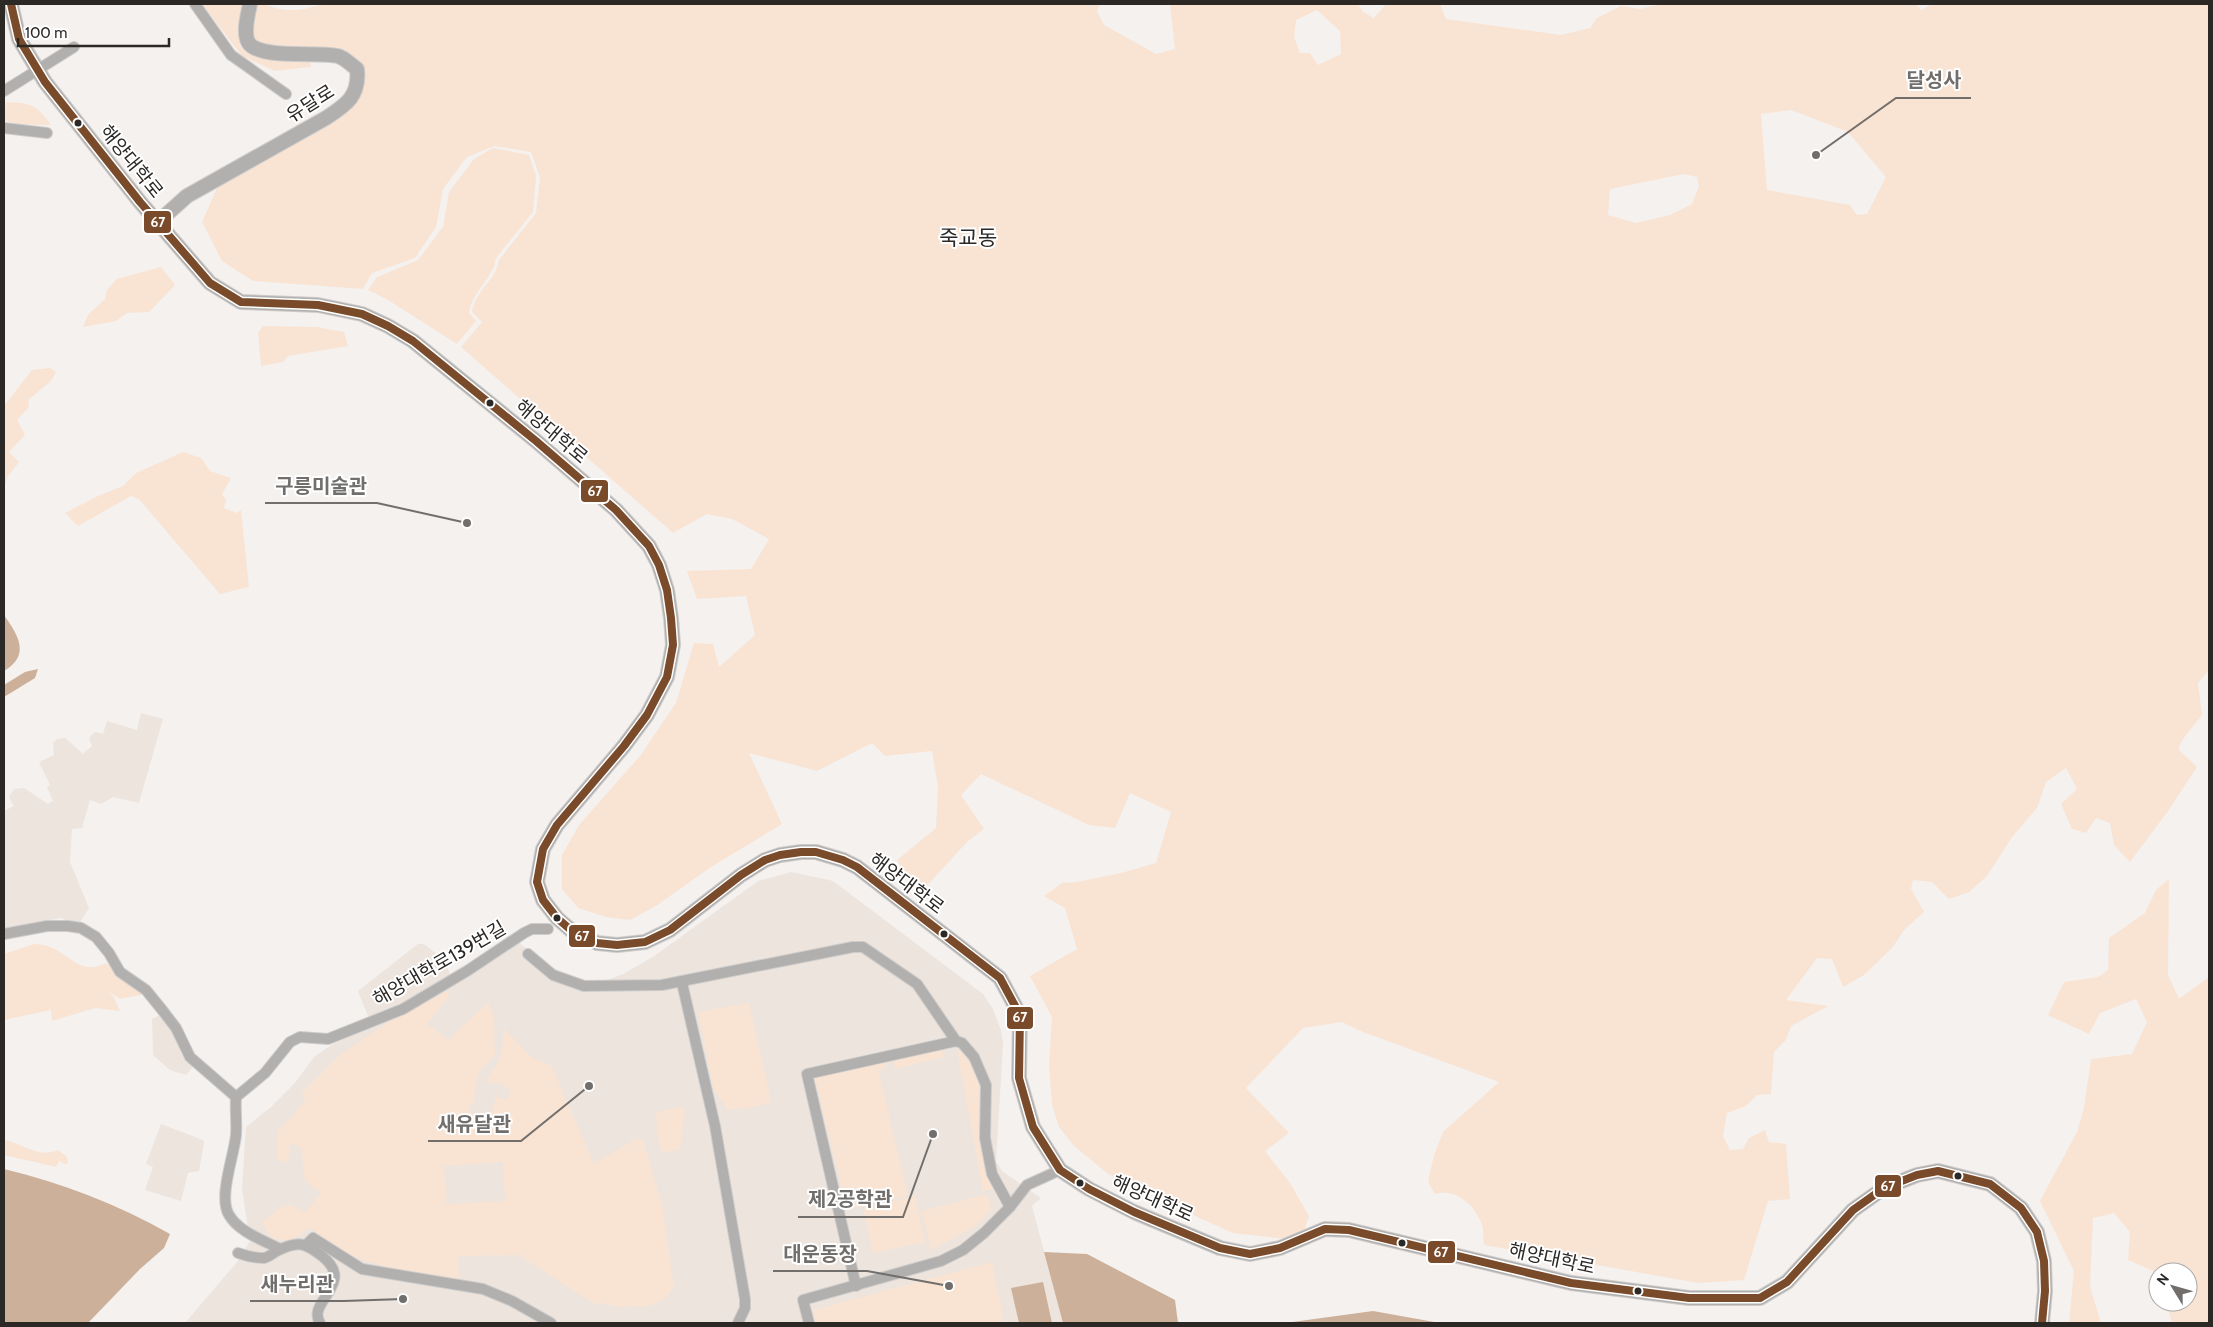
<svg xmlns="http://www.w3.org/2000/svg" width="2213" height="1327" font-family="Cabin,'Noto Sans KR',sans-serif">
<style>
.built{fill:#ece4dd}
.green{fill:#f9e4d4;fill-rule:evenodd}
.water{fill:#cdb099}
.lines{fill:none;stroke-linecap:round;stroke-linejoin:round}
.minor-casing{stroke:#cfcdcc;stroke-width:12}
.tertiary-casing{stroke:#cfcdcc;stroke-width:16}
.minor{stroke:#b1b0ae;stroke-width:10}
.tertiary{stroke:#b1b0ae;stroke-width:14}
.bus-1-casing{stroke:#fff;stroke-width:11}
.bus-1{stroke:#7a4b2a;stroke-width:8}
.bus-dot{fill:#2b2826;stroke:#fff;stroke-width:2}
.labels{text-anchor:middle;stroke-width:4;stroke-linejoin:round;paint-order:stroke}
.street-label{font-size:19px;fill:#2b2826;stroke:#fff}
.quarter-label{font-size:21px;fill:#2b2826;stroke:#fff}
.leader{fill:none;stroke:#716e6c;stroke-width:2}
.callout-dot{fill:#716e6c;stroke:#fff;stroke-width:2}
.callout-label{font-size:20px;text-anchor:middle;font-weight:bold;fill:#716e6c;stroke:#fff;stroke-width:4;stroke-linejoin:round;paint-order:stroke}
.line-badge{stroke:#fff;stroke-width:2}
.badge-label{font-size:14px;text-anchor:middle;font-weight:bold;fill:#fff}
</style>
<rect width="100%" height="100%" fill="#f4f1ef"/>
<g class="built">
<polygon points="141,713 163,719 139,803 113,797 101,804 90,800 82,828 72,829 70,862 89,908 79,924 60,918 4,930 4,811 14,806 9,797 14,789 24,788 48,804 53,801 47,787 50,785 39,762 54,755 53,743 57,739 65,738 83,754 92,746 89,738 95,732 103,734 107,721 137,730"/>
<polygon points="791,872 833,881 983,994 993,1009 1001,1030 1003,1044 996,1162 1002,1171 1041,1198 1032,1206 1063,1323 185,1323 237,1262 250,1241 242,1189 246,1127 271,1107 294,1084 314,1057 333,1044 372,1026 358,991 418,944 424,944 444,960 450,974 459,981 517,941 564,978 602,982 623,974 653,957 758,881"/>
<polygon points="160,1015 174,1029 181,1053 195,1064 186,1075 170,1070 153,1055 152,1019"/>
<polygon points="161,1124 203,1140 204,1143 199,1171 188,1173 181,1201 145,1190 153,1167 146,1164"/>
</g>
<g class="green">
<path d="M202 4H242L240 46C259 62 286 62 310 62L311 67 275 71 242 56Z"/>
<path d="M256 4C270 4 269 7 280 9 295 12 310 8 324 4H1100L1097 11 1104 25 1156 54 1175 49 1170 5 1167 4H1358L1363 12 1374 18 1386 4H1440L1446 19 1561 35 1590 28 1597 18 1621 6 1640 9 1662 4H1909L1917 5 1921 10 1932 4H2209V670L2198 683 2202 715 2183 739 2178 749 2197 767 2168 811 2130 862 2114 845 2110 823 2096 818 2086 833 2072 829 2061 804 2077 789 2066 768 2046 782 2037 808 2012 837 1987 876 1969 892 1949 899 1932 882 1913 880 1911 889 1924 912 1905 929 1892 948 1864 975 1843 987 1832 959 1817 958 1786 1000 1828 1006 1791 1026 1786 1040 1774 1052 1771 1094 1757 1095 1746 1106 1727 1113 1723 1136 1730 1150 1743 1149 1749 1138 1765 1130 1769 1142 1786 1144 1790 1199 1768 1201 1744 1280 1698 1283 1484 1245C1483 1238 1484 1228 1481 1222 1473 1203 1455 1188 1435 1194L1428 1182 1434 1155 1443 1132 1499 1082 1363 1032 1342 1022 1303 1028 1246 1088 1289 1133 1265 1151 1290 1183 1309 1216 1302 1237 1285 1239 1233 1233 1199 1218 1163 1198 1108 1174 1073 1145 1059 1127 1052 1105 1049 1066 1052 1017 1030 976 1077 949 1065 908 1044 896 1062 883 1077 882 1121 873 1156 863 1171 812 1130 793 1115 828 1089 825 981 774 961 795 984 829 968 841 922 891 910 884 897 860 936 828 938 787 932 751 885 756 872 743 817 771 749 753 782 824 711 867 656 906 630 920 606 917 578 908 562 889V855L579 825 640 756 676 703 694 643 713 644 719 667 755 635 746 596 697 599 687 571 751 569 769 539 732 519 707 514 673 533 461 347 482 322 472 312C476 289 496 281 499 260L536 213 540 177 531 152 494 146 467 157 443 189 436 227 415 258 372 273 363 289 253 281 222 261 202 222 217 188 316 130 355 101 364 81C346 37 327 49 288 49 278 48 267 44 257 42L252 34ZM1317 10 1340 31 1341 54 1318 65 1310 53H1300L1294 37 1296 20ZM1791 110 1848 132 1886 177 1867 214 1857 215 1850 205 1767 190 1761 114ZM1684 174 1697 177 1699 186 1692 204 1670 215 1636 223 1608 215 1610 189Z"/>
<path d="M6 102C31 103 36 104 51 125L16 124 4 120Z"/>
<path d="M493 148 529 155 536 176 533 212 496 258C493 279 473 290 469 313L476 321 457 344 388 300 368 290 377 277 418 260 443 227 449 192 474 159Z"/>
<polygon points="161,267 175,285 149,312 127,313 116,321 83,327 88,315 105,299 107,290 117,279"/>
<polygon points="263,326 317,327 344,332 348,346 288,356 283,362 261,366 258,333"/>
<polygon points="50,368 56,372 51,381 28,400 29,407 17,420 25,435 9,452 19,462 8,476 4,488 4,406 32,370"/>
<polygon points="183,452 201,458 210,471 231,478 222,494 226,500 224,508 237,513 241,510 249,587 220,594 139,499 131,496 78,526 65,513 98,496 123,486 136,473"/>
<polygon points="2169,879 2168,975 2179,999 2209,977 2209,1323 2172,1323 2166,1302 2188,1302 2188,1272 2158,1273 2128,1260 2130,1232 2114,1213 2093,1218 2090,1287 2101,1323 2069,1323 2074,1271 2040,1201 2077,1132 2084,1108 2091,1059 2132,1054 2147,1022 2136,999 2100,1013 2089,1034 2048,1015 2064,982 2098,977 2108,970 2109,938 2145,913 2156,890"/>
<path d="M34 944C68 944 74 979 106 963L146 994 120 999 106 990 113 996 120 1011 95 1008 52 1021 51 1010 4 1020V954Z"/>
<path d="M445 990 450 995 427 1024 448 1040 489 1002 494 1021 495 1056C487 1064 477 1071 476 1083 475 1090 475 1096 473 1103H469L471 1114 492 1113 496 1097 506 1099 511 1091 501 1083H488L487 1078C502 1059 504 1051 503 1027L532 1058 551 1065 594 1164 637 1138 643 1141 662 1205 674 1287 667 1297 651 1306 624 1307 593 1303 518 1255 458 1256 459 1278 456 1280 401 1272 346 1254 310 1228 291 1240 271 1239 262 1222 282 1207 291 1205 305 1213 321 1193 305 1181 301 1147 290 1144 288 1162 277 1160V1132L291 1118 306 1099 301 1094 340 1055 388 1022ZM503 1162 505 1201 446 1204 444 1166Z"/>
<polygon points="749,1003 771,1101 756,1107 728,1110 714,1090 698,1012"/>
<polygon points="942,1047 943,1057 895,1069 894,1061 896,1058"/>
<path d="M957 1049C963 1051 966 1056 970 1062 985 1085 977 1108 980 1133 982 1152 988 1170 994 1189L983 1191Z"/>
<polygon points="885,1061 886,1068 878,1070 908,1195 847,1210 815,1078"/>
<polygon points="678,1108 685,1109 680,1150 662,1153 658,1139 656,1112"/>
<path d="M4 1140C23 1143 38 1159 58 1150L67 1157 68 1163 65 1164 59 1161 56 1167 4 1155Z"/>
<polygon points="988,1194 990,1211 973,1228 931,1250 922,1211"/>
<polygon points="915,1196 925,1242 873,1253 863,1208"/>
<polygon points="992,1262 1004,1323 815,1323 813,1310"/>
</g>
<g class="water">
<path d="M4 615C18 635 31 655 4 671Z"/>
<polygon points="38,669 35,678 4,697 4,685 25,672"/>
<path d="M4 1169C61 1183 118 1204 170 1234L164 1248 140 1269 88 1323H4Z"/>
<polygon points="1044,1252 1087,1254 1175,1300 1178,1323 1063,1323"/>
<polygon points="1043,1282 1052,1323 1019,1323 1011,1288"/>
<polygon points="1373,1311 1440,1323 1285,1323"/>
</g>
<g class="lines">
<g class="minor-casing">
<g id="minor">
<polyline points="195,4 231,55 286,94"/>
<polyline points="4,91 74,47"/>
<polyline points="4,128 47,133"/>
<polyline points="4,934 47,926 68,926 81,928 96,937 109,953 120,972 146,990 163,1011 176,1028 190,1057 236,1097"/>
<polyline points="528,954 553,975 584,986 662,985 853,947 863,947 917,984 956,1041 962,1043 974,1057 986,1085 985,1138 992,1174 1010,1207"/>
<polyline points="682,983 715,1126 745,1299 745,1308 738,1323"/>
<polyline points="236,1097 265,1073 290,1042 300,1037 328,1039 403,1009 467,971 524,933 532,929 548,929"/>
<path d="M236 1097C235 1110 237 1123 236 1135 234 1156 218 1197 229 1215 239 1232 263 1240 280 1249"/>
<polyline points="307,1244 313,1238 362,1269 483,1289 512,1301 551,1323"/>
<path d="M238 1253C246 1256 256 1258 264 1258 269 1257 273 1253 277 1251 299 1240 305 1243 322 1256 357 1284 306 1301 320 1323"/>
<polyline points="856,1286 807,1074 956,1041"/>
<polyline points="809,1323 803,1300 941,1261 963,1250 984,1233 1010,1207 1027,1185 1060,1170"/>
</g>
</g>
<g class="tertiary-casing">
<g id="tertiary">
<polyline points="11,4 19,39 45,82 140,202 210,283 241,302 318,305 362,314 388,326 413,341 536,441 616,510 649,546 659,565 667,590 671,618 673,645 667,677 647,715 624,746 557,825 543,849 537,882 543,900 557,918 572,931 597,943 617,945 645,942 670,930 741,875 765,860 780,855 801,852 816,852 843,860 857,867 1000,978 1020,1015 1019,1078 1033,1127 1060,1170 1089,1189 1134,1212 1220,1248 1250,1254 1280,1248 1325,1229 1349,1230 1571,1283 1689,1298 1760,1298 1787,1282 1853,1210 1884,1188 1917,1175 1938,1171 1990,1184 2021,1208 2037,1232 2044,1261 2045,1291 2042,1323"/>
<path d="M158 222 187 196 326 118C346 105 360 96 357 69 351 65 345 58 338 56 320 51 258 60 248 42 243 31 248 15 250 4"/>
</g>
</g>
<use href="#minor" class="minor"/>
<use href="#tertiary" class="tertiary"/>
<g class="bus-1-casing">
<polyline id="bus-1" points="11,4 19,39 45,82 140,202 210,283 241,302 318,305 362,314 388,326 413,341 536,441 616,510 649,546 659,565 667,590 671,618 673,645 667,677 647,715 624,746 557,825 543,849 537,882 543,900 557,918 572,931 597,943 617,945 645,942 670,930 741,875 765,860 780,855 801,852 816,852 843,860 857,867 1000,978 1020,1015 1019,1078 1033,1127 1060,1170 1089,1189 1134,1212 1220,1248 1250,1254 1280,1248 1325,1229 1349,1230 1571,1283 1689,1298 1760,1298 1787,1282 1853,1210 1884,1188 1917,1175 1938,1171 1990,1184 2021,1208 2037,1232 2044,1261 2045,1291 2042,1323"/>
</g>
<use href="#bus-1" class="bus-1"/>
</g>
<g class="bus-dot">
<circle cx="78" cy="123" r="4.5"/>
<circle cx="490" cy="403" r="4.5"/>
<circle cx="557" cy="918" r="4.5"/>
<circle cx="944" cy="934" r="4.5"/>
<circle cx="1958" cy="1176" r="4.5"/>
<circle cx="1080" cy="1183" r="4.5"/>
<circle cx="1402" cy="1243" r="4.5"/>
<circle cx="1638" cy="1291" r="4.5"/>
</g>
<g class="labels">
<g class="street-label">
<text transform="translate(310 103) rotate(-32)" y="7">유달로</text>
<text transform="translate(132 161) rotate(51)" y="7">해양대학로</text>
<text transform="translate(552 431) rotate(40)" y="7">해양대학로</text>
<text transform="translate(907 883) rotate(37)" y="7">해양대학로</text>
<text transform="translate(439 963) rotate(-30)" y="7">해양대학로139번길</text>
<text transform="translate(1153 1198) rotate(24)" y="7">해양대학로</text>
<text transform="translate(1552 1258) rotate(12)" y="7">해양대학로</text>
</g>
<g class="quarter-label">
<text x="968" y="245">죽교동</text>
</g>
</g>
<path class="leader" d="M1816 155L1896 98H1971M467 523L377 503H265M589 1086L521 1141H428M933 1134L903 1217H798M949 1286L867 1271H773M403 1299L344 1301H250"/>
<g class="callout-dot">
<circle cx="1816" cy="155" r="5"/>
<circle cx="467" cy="523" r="5"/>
<circle cx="589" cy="1086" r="5"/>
<circle cx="933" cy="1134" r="5"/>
<circle cx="949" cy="1286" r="5"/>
<circle cx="403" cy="1299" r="5"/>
</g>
<g class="callout-label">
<text x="1934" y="87">달성사</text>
<text x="321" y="493">구릉미술관</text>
<text x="474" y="1131">새유달관</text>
<text x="850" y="1206">제2공학관</text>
<text x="820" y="1261">대운동장</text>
<text x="297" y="1291">새누리관</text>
</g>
<g class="line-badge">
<rect x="143" y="210" width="29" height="24" rx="5" fill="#7a4b2a"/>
<rect x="580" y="479" width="29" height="24" rx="5" fill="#7a4b2a"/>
<rect x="568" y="924" width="28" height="24" rx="5" fill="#7a4b2a"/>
<rect x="1006" y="1006" width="28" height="24" rx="5" fill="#7a4b2a"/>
<rect x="1874" y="1174" width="28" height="24" rx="5" fill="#7a4b2a"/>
<rect x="1427" y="1240" width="29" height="24" rx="5" fill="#7a4b2a"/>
</g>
<g class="badge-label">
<text x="158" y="227">67</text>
<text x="595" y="496">67</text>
<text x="582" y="941">67</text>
<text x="1020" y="1022">67</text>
<text x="1888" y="1191">67</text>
<text x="1441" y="1257">67</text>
</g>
<rect width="2213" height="1327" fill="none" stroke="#2b2826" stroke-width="10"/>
<g transform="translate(2173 1287) rotate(307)"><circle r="24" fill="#ffffff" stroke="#aaa9a8"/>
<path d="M0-4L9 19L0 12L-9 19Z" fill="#716e6c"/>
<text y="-8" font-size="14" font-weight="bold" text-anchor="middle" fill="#2b2826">N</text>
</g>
<path d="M18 38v8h151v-8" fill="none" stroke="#2b2826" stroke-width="2.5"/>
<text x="25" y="38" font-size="15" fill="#2b2826" stroke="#ffffff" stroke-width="4" paint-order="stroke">100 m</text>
</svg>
